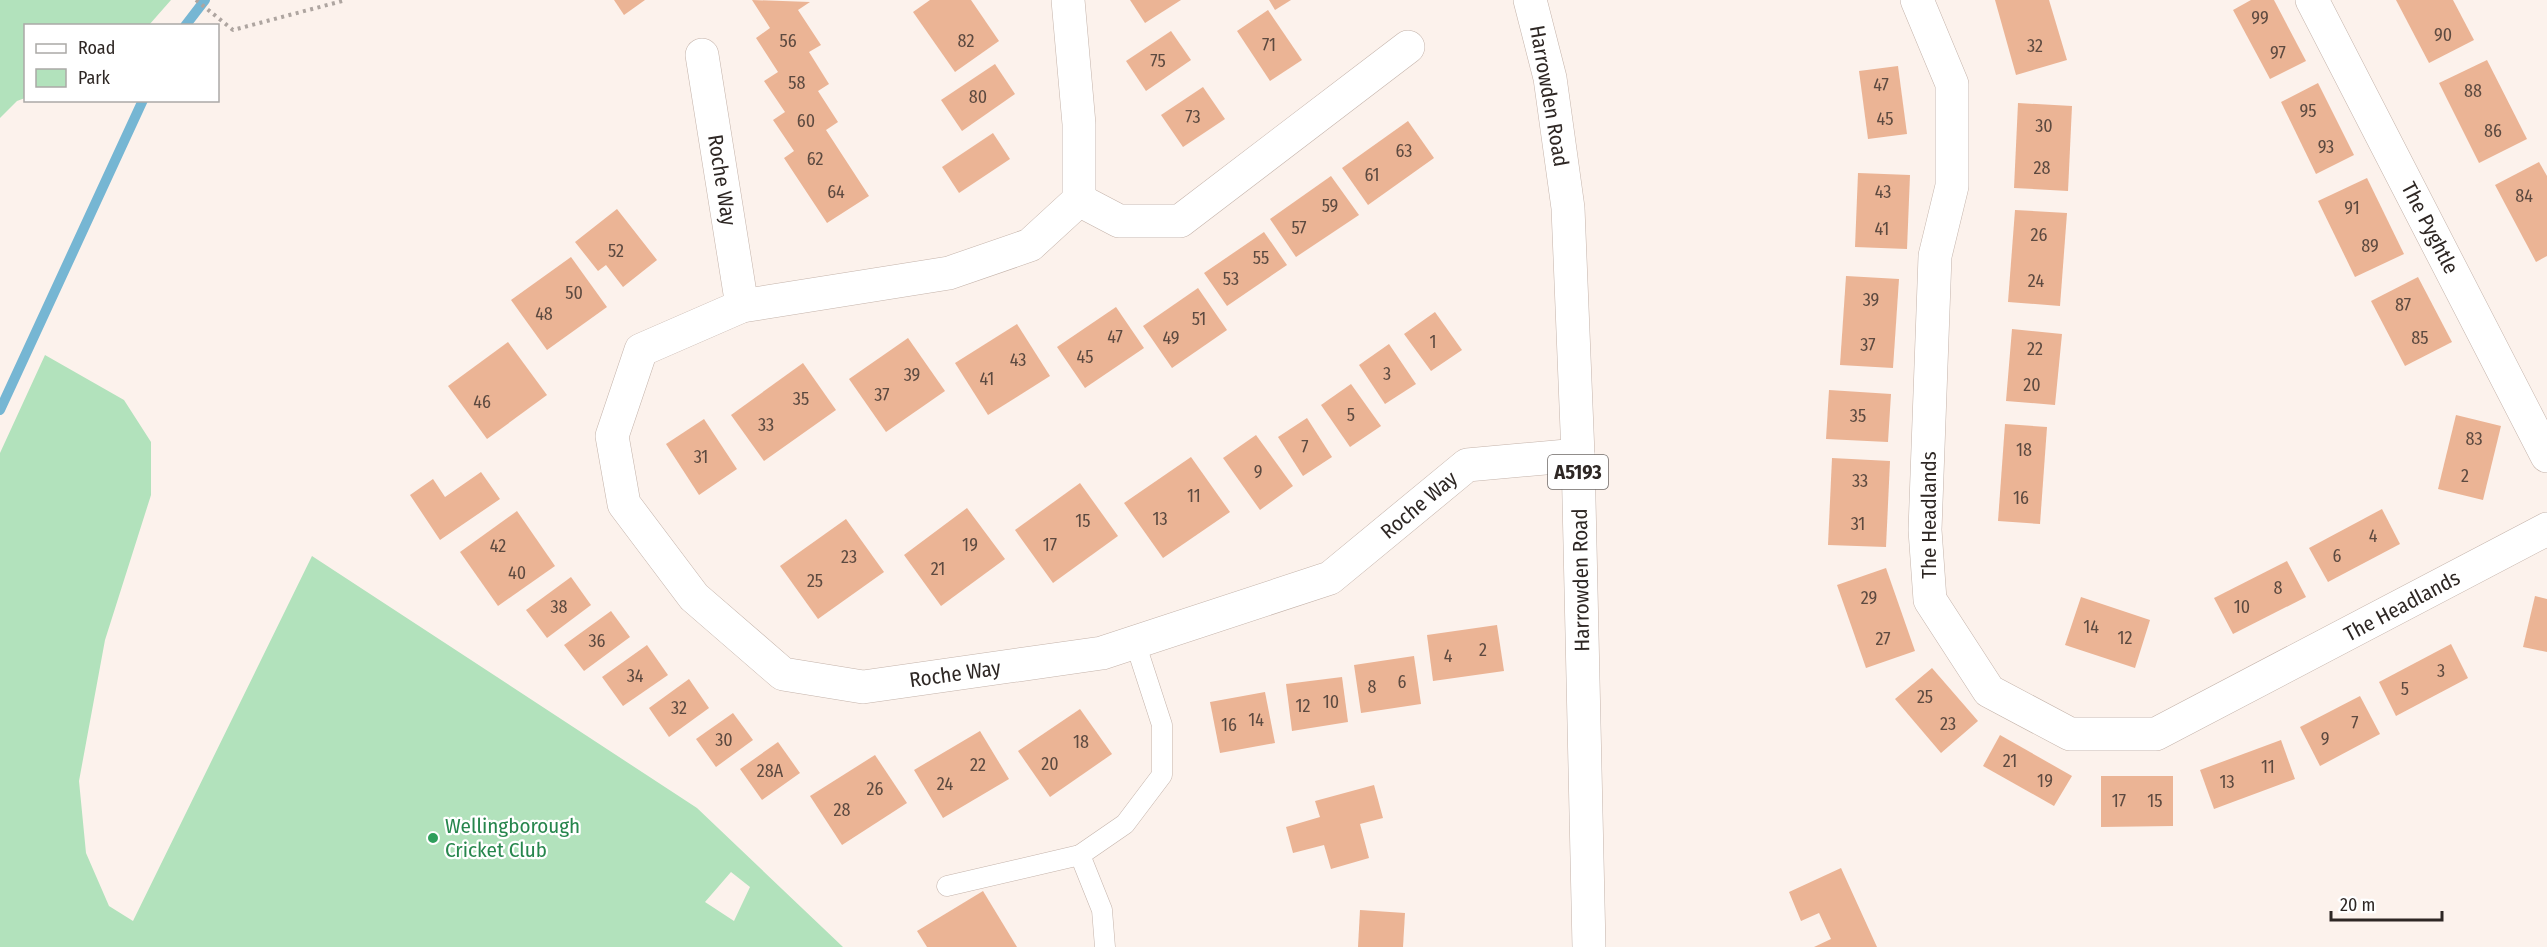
<svg xmlns="http://www.w3.org/2000/svg" width="2547" height="947" font-family="'Fira Sans Condensed',sans-serif">
<style>
.green{fill:#b2e2bc;fill-rule:evenodd}
.lines{fill:none;stroke-linecap:round;stroke-linejoin:round}
.stream{stroke:#76b6d3;stroke-width:10}
.building{fill:#ebb495}
.service-casing{stroke:#c4b3aa;stroke-width:21}
.minor-casing{stroke:#c4b3aa;stroke-width:34}
.primary-casing{stroke:#c4b3aa;stroke-width:34}
.path{stroke:#aea5a0;stroke-width:4;stroke-dasharray:3 4.5;stroke-linecap:butt}
.service{stroke:#fff;stroke-width:20}
.minor{stroke:#fff;stroke-width:33}
.primary{stroke:#fff;stroke-width:33}
.leisure-dot{fill:#2e9e5b;stroke:#fff;stroke-width:2}
.labels{text-anchor:middle;stroke-width:4.5;stroke-linejoin:round;paint-order:stroke}
.number-label{font-size:18px;fill:#5d4a40}
.shield{fill:#fff;stroke:#6d6866;stroke-width:1.5}
.shield-label{font-size:20px;font-weight:bold;fill:#2e2724}
.street-label{font-size:21px;fill:#2e2724;stroke:#fff}
.leisure-label{font-size:21px;fill:#27864d;stroke:#fff;text-anchor:start}
</style>
<rect width="100%" height="100%" fill="#fcf2ec"/>
<g class="green">
<polygon points="0,0 171,0 149,25 26,26 25,98 17,101 0,118"/>
<path d="M45 355 124 400 151 442V495L105 640 79 781 86 853 109 906 133 921 312 556 697 808 843 947H0V453ZM731 872 750 887 734 921 705 902Z"/>
</g>
<g class="lines">
<g class="stream">
<polyline points="185,26 205,0"/>
<polyline points="0,410 143,100"/>
</g>
</g>
<g class="building">
<polygon points="614,0 645,0 624,15"/>
<polygon points="752,0 810,2 798,10 821,45 809,52 829,84 818,91 838,122 826,130 869,196 827,223 784,158 794,151 773,120 785,112 764,81 778,72 756,38 770,28"/>
<polygon points="930,0 971,0 999,41 955,72 913,12"/>
<polygon points="1130,0 1181,0 1145,23"/>
<polygon points="1269,0 1291,0 1275,10"/>
<polygon points="1995,0 2049,0 2067,60 2016,75"/>
<polygon points="2251,0 2274,0 2306,61 2270,79 2233,10"/>
<polygon points="2396,0 2453,0 2474,40 2429,63"/>
<polygon points="1268,10 1302,60 1270,81 1237,31"/>
<polygon points="1171,31 1191,60 1146,91 1126,61"/>
<polygon points="2487,60 2527,139 2479,163 2439,83"/>
<polygon points="995,64 1015,94 962,131 941,100"/>
<polygon points="1898,66 1907,134 1868,139 1859,71"/>
<polygon points="2318,83 2354,155 2316,174 2281,102"/>
<polygon points="1203,87 1225,119 1183,147 1161,115"/>
<polygon points="2018,103 2072,106 2068,191 2014,188"/>
<polygon points="1408,121 1434,158 1368,205 1342,168"/>
<polygon points="993,133 1010,159 959,193 942,167"/>
<polygon points="2539,162 2547,176 2547,256 2536,262 2495,185"/>
<polygon points="1858,173 1910,175 1907,249 1855,247"/>
<polygon points="1331,176 1359,215 1296,257 1270,219"/>
<polygon points="2367,178 2404,254 2355,277 2318,201"/>
<polygon points="617,209 657,260 623,287 606,265 598,271 575,242"/>
<polygon points="2015,210 2067,213 2060,306 2008,302"/>
<polygon points="1264,232 1287,265 1227,306 1204,273"/>
<polygon points="571,257 607,307 547,350 511,300"/>
<polygon points="1846,276 1899,279 1893,368 1840,365"/>
<polygon points="2418,277 2452,342 2405,366 2371,301"/>
<polygon points="1198,288 1227,330 1172,368 1143,326"/>
<polygon points="1116,307 1144,348 1085,388 1057,347"/>
<polygon points="1435,312 1462,350 1431,371 1404,334"/>
<polygon points="1017,324 1050,376 988,415 955,363"/>
<polygon points="2012,329 2062,334 2055,405 2006,401"/>
<polygon points="908,338 945,391 886,432 849,379"/>
<polygon points="508,342 547,395 487,439 448,386"/>
<polygon points="1389,344 1416,384 1385,404 1359,365"/>
<polygon points="803,363 836,410 764,461 731,415"/>
<polygon points="1351,384 1381,426 1350,447 1321,405"/>
<polygon points="1829,390 1891,394 1888,442 1826,439"/>
<polygon points="2456,415 2501,426 2483,500 2438,489"/>
<polygon points="1307,418 1332,457 1303,476 1278,437"/>
<polygon points="704,419 737,469 699,495 666,444"/>
<polygon points="2005,424 2047,427 2040,524 1998,521"/>
<polygon points="1256,435 1293,486 1260,510 1223,458"/>
<polygon points="1191,457 1230,512 1163,558 1124,503"/>
<polygon points="1832,458 1890,461 1886,547 1828,545"/>
<polygon points="481,472 500,499 440,540 410,495 433,479 445,497"/>
<polygon points="1080,483 1118,536 1053,583 1015,530"/>
<polygon points="967,508 1005,559 941,606 904,555"/>
<polygon points="2382,509 2400,544 2328,582 2309,548"/>
<polygon points="517,511 555,566 498,606 460,552"/>
<polygon points="846,519 884,572 818,619 780,566"/>
<polygon points="2287,561 2306,597 2233,634 2214,598"/>
<polygon points="1886,568 1915,651 1866,668 1837,585"/>
<polygon points="571,577 591,605 547,638 526,610"/>
<polygon points="2535,596 2547,599 2547,652 2523,647"/>
<polygon points="2081,597 2150,620 2135,668 2065,645"/>
<polygon points="611,611 630,637 584,671 564,645"/>
<polygon points="1497,625 1504,671 1433,681 1427,635"/>
<polygon points="2451,644 2468,678 2396,716 2379,682"/>
<polygon points="647,645 668,675 623,706 602,677"/>
<polygon points="1414,656 1421,704 1361,713 1354,665"/>
<polygon points="1932,668 1978,721 1941,753 1895,699"/>
<polygon points="1342,677 1348,722 1292,731 1286,684"/>
<polygon points="689,679 709,708 669,737 649,708"/>
<polygon points="1265,692 1275,743 1220,753 1210,702"/>
<polygon points="2360,696 2380,734 2320,766 2300,727"/>
<polygon points="1080,709 1112,754 1050,797 1018,751"/>
<polygon points="733,713 753,740 716,767 696,739"/>
<polygon points="980,731 1009,779 943,818 914,770"/>
<polygon points="2000,735 2072,776 2054,806 1983,766"/>
<polygon points="2281,740 2295,779 2214,809 2200,770"/>
<polygon points="778,742 800,773 762,800 740,769"/>
<polygon points="875,755 907,803 842,845 810,796"/>
<polygon points="2101,776 2173,776 2173,826 2101,827"/>
<polygon points="1374,785 1383,818 1360,824 1369,858 1331,869 1324,845 1293,853 1286,827 1320,817 1315,801"/>
<polygon points="1841,868 1877,947 1814,947 1831,939 1819,913 1801,921 1789,892"/>
<polygon points="983,891 1017,947 927,947 917,931"/>
<polygon points="1360,910 1405,913 1403,947 1358,947"/>
</g>
<g class="lines">
<g class="service-casing">
<g id="service">
<polyline points="1080,855 1102,910 1105,947"/>
<polyline points="947,886 1080,855 1125,824 1162,775 1162,725 1135,642"/>
</g>
</g>
<g class="minor-casing">
<g id="minor">
<polyline points="1068,0 1079,124 1079,200 1030,245 949,273 742,306 641,350 612,436 624,504 694,597 783,674 863,687 1102,653 1330,578 1467,465 1578,455"/>
<polyline points="1917,0 1952,84 1952,186 1935,256 1925,530 1930,600 1989,691 2070,734 2156,734 2547,529"/>
<polyline points="2312,0 2547,456"/>
<polyline points="702,55 742,306"/>
<polyline points="1079,200 1119,221 1180,221 1408,47"/>
</g>
</g>
<g class="primary-casing">
<polyline id="primary" points="1530,0 1550,78 1568,208 1578,455 1589,947"/>
</g>
<polyline class="path" points="196,0 233,30 346,0"/>
<use href="#service" class="service"/>
<use href="#minor" class="minor"/>
<use href="#primary" class="primary"/>
</g>
<circle class="leisure-dot" cx="433" cy="838" r="6"/>
<g class="labels">
<g class="number-label">
<text x="2260" y="24">99</text>
<text x="2443" y="41">90</text>
<text x="788" y="47">56</text>
<text x="966" y="47">82</text>
<text x="1269" y="51">71</text>
<text x="2035" y="52">32</text>
<text x="2278" y="59">97</text>
<text x="1158" y="67">75</text>
<text x="797" y="89">58</text>
<text x="1881" y="91">47</text>
<text x="2473" y="97">88</text>
<text x="978" y="103">80</text>
<text x="2308" y="117">95</text>
<text x="1193" y="123">73</text>
<text x="1885" y="125">45</text>
<text x="806" y="127">60</text>
<text x="2044" y="132">30</text>
<text x="2493" y="137">86</text>
<text x="2326" y="153">93</text>
<text x="1404" y="157">63</text>
<text x="815" y="165">62</text>
<text x="2042" y="174">28</text>
<text x="1372" y="181">61</text>
<text x="836" y="198">64</text>
<text x="1883" y="198">43</text>
<text x="2524" y="202">84</text>
<text x="1330" y="212">59</text>
<text x="2352" y="214">91</text>
<text x="1299" y="234">57</text>
<text x="1882" y="235">41</text>
<text x="2039" y="241">26</text>
<text x="2370" y="252">89</text>
<text x="616" y="257">52</text>
<text x="1261" y="264">55</text>
<text x="1231" y="285">53</text>
<text x="2036" y="287">24</text>
<text x="574" y="299">50</text>
<text x="1871" y="306">39</text>
<text x="2403" y="311">87</text>
<text x="544" y="320">48</text>
<text x="1199" y="325">51</text>
<text x="1115" y="343">47</text>
<text x="1171" y="344">49</text>
<text x="2420" y="344">85</text>
<text x="1433" y="348">1</text>
<text x="1868" y="351">37</text>
<text x="2035" y="355">22</text>
<text x="1085" y="363">45</text>
<text x="1018" y="366">43</text>
<text x="1387" y="380">3</text>
<text x="912" y="381">39</text>
<text x="987" y="385">41</text>
<text x="2032" y="391">20</text>
<text x="882" y="401">37</text>
<text x="801" y="405">35</text>
<text x="482" y="408">46</text>
<text x="1351" y="421">5</text>
<text x="1858" y="422">35</text>
<text x="766" y="431">33</text>
<text x="2474" y="445">83</text>
<text x="1305" y="453">7</text>
<text x="2024" y="456">18</text>
<text x="701" y="463">31</text>
<text x="1258" y="478">9</text>
<text x="2465" y="482">2</text>
<text x="1860" y="487">33</text>
<text x="1194" y="502">11</text>
<text x="2021" y="504">16</text>
<text x="1160" y="525">13</text>
<text x="1083" y="527">15</text>
<text x="1858" y="530">31</text>
<text x="2373" y="542">4</text>
<text x="970" y="551">19</text>
<text x="1050" y="551">17</text>
<text x="498" y="552">42</text>
<text x="2337" y="562">6</text>
<text x="849" y="563">23</text>
<text x="938" y="575">21</text>
<text x="517" y="579">40</text>
<text x="815" y="587">25</text>
<text x="2278" y="594">8</text>
<text x="1869" y="604">29</text>
<text x="559" y="613">38</text>
<text x="2242" y="613">10</text>
<text x="2091" y="633">14</text>
<text x="2125" y="644">12</text>
<text x="1883" y="645">27</text>
<text x="597" y="647">36</text>
<text x="1483" y="656">2</text>
<text x="1448" y="662">4</text>
<text x="2441" y="677">3</text>
<text x="635" y="682">34</text>
<text x="1402" y="688">6</text>
<text x="1372" y="693">8</text>
<text x="2405" y="695">5</text>
<text x="1925" y="703">25</text>
<text x="1331" y="708">10</text>
<text x="1303" y="712">12</text>
<text x="679" y="714">32</text>
<text x="1256" y="726">14</text>
<text x="2355" y="729">7</text>
<text x="1948" y="730">23</text>
<text x="1229" y="731">16</text>
<text x="2325" y="745">9</text>
<text x="724" y="746">30</text>
<text x="1081" y="748">18</text>
<text x="2010" y="767">21</text>
<text x="1050" y="770">20</text>
<text x="978" y="771">22</text>
<text x="2268" y="773">11</text>
<text x="770" y="777">28A</text>
<text x="2045" y="787">19</text>
<text x="2227" y="788">13</text>
<text x="945" y="790">24</text>
<text x="875" y="795">26</text>
<text x="2119" y="807">17</text>
<text x="2155" y="807">15</text>
<text x="842" y="816">28</text>
</g>
<rect class="shield" x="1548" y="455" width="60" height="34" rx="4.5"/>
<g class="shield-label">
<text x="1578" y="479">A5193</text>
</g>
<g class="street-label">
<text transform="translate(1549 96) rotate(80)" y="7">Harrowden Road</text>
<text transform="translate(722 180) rotate(81)" y="7">Roche Way</text>
<text transform="translate(2430 228) rotate(63)" y="7">The Pyghtle</text>
<text transform="translate(1419 505) rotate(-40)" y="7">Roche Way</text>
<text transform="translate(1929 515) rotate(-90)" y="7">The Headlands</text>
<text transform="translate(1581 580) rotate(-91)" y="7">Harrowden Road</text>
<text transform="translate(2402 606) rotate(-28)" y="7">The Headlands</text>
<text transform="translate(955 674) rotate(-8)" y="7">Roche Way</text>
</g>
<g class="leisure-label">
<text x="445" y="833">Wellingborough<tspan x="445" dy="24">Cricket Club</tspan></text>
</g>
</g>
<rect x="24" y="24" width="195" height="78" fill="#ffffff" stroke="#aba9a7" stroke-width="1.5"/>
<rect x="36" y="44" width="30" height="9" fill="#ffffff" stroke="#aba9a7" stroke-width="1.5"/>
<text x="78" y="54" font-size="18" fill="#2e2724">Road</text>
<rect x="36" y="69" width="30" height="18" fill="#b2e2bc" stroke="#aba9a7" stroke-width="1.5"/>
<text x="78" y="84" font-size="18" fill="#2e2724">Park</text>
<path d="M2331 911v9h111v-9" fill="none" stroke="#2e2724" stroke-width="3"/>
<text x="2340" y="911" font-size="18" fill="#2e2724" stroke="#ffffff" stroke-width="4.5" paint-order="stroke">20 m</text>
</svg>
